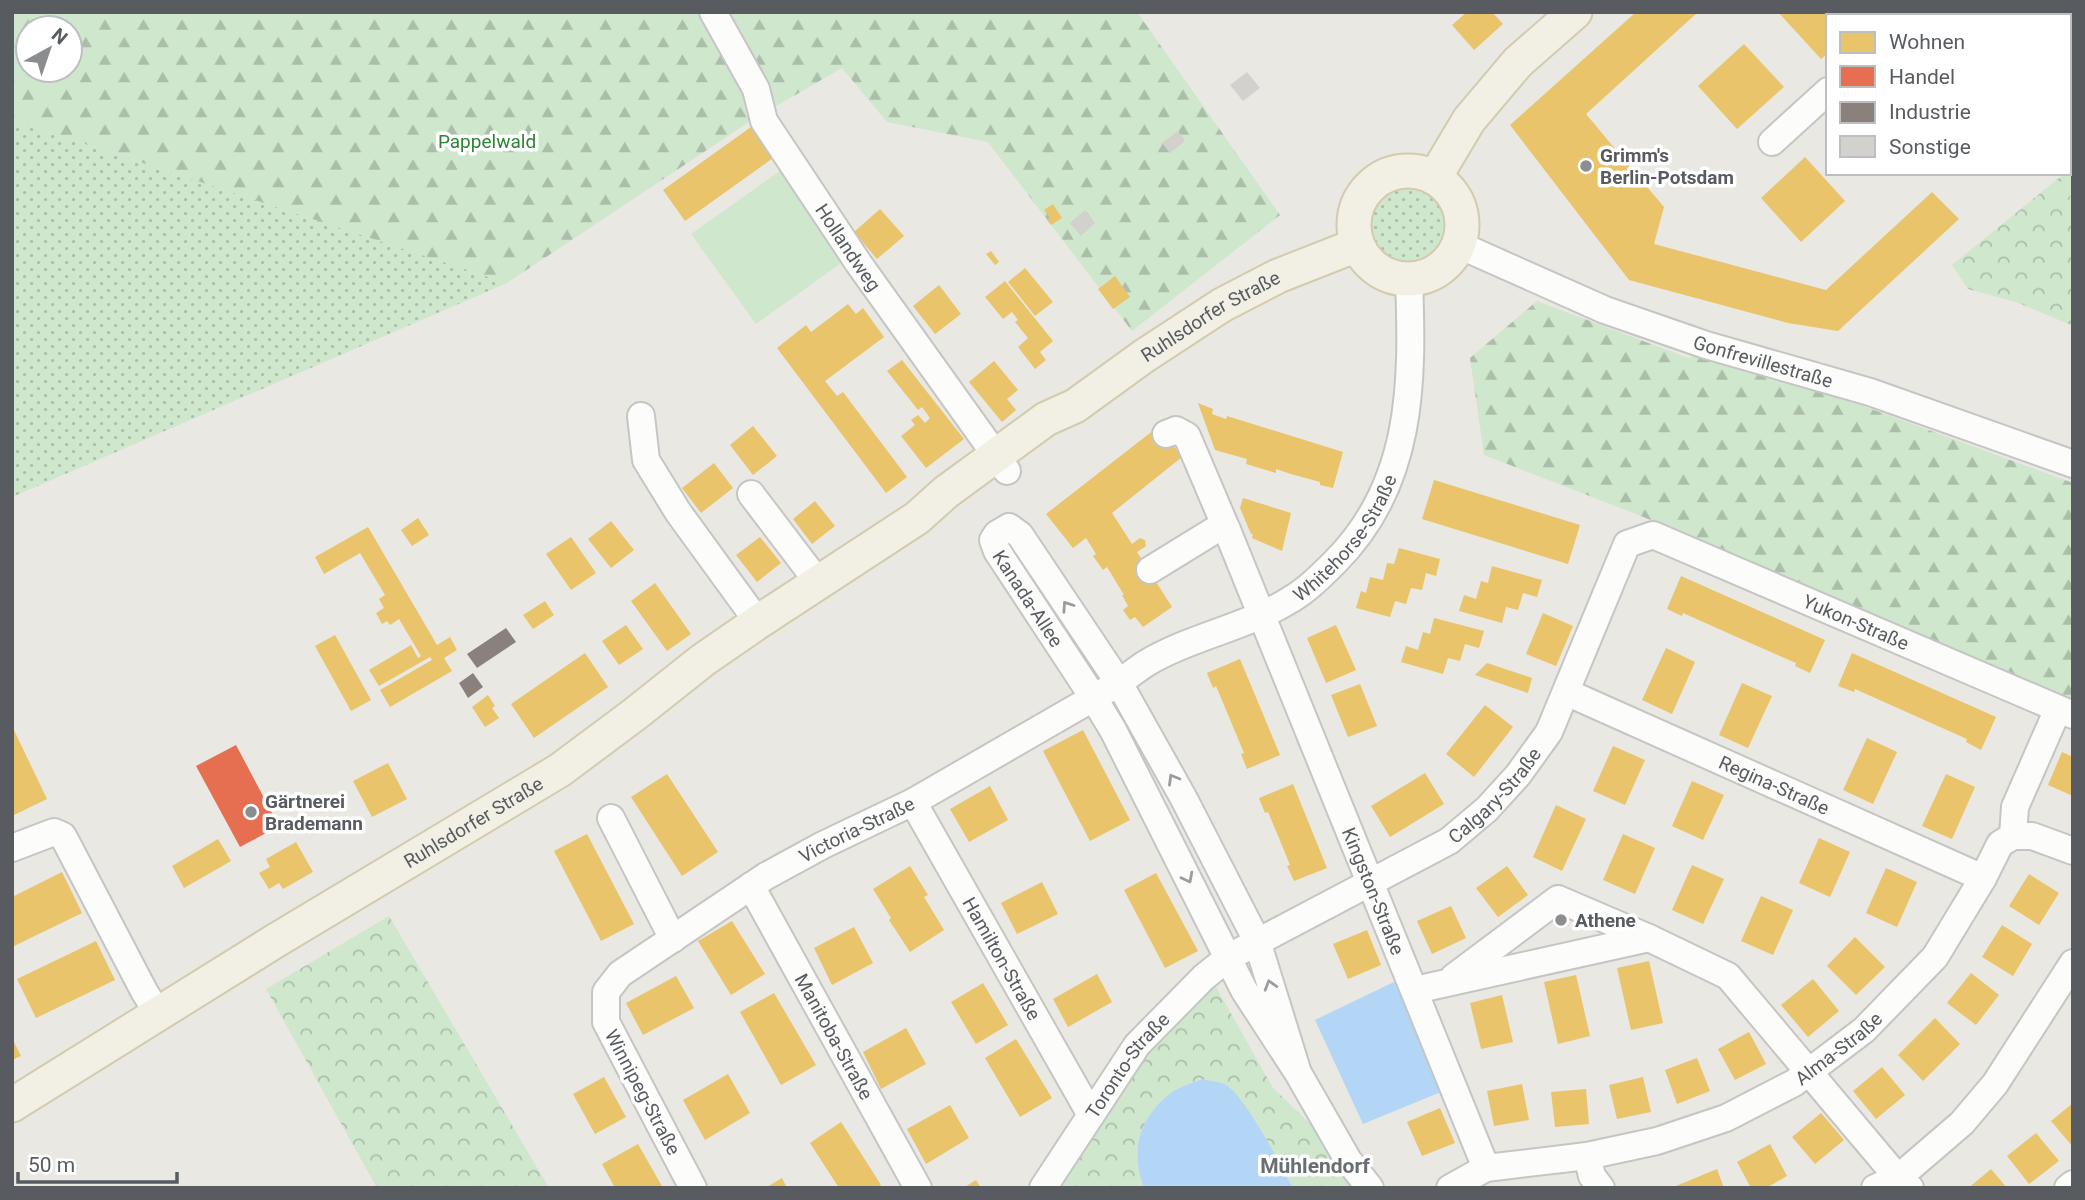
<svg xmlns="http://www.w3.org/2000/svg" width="2085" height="1200" font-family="Roboto,sans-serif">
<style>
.grass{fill:url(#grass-dots)}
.forest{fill:url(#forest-firs);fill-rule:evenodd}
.park{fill:url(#park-crowns)}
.pitch{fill:#cfe7cd}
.water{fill:#b3d6f6}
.homes{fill:#e9c46a}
.shops{fill:#e76f51}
.industry{fill:#8a817c}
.building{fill:#d2d1cd}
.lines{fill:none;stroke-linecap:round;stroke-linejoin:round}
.minor-casing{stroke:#c5c6c4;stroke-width:30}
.major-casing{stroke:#d3cbae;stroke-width:37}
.minor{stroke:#fcfcfb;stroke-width:26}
.major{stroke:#f2f0e5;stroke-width:33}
.oneway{stroke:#9a9c9f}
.poi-dot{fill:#8b8d8e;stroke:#fff;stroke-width:2.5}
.labels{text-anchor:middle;stroke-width:7;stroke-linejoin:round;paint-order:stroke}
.park-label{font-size:19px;fill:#2e8336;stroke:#fff}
.poi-label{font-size:19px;font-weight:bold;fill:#585c61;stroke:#fff;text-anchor:start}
.street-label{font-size:19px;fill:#585c61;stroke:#fff}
.neighbourhood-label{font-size:21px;font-weight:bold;fill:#696e73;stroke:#fff}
</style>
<defs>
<pattern id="grass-dots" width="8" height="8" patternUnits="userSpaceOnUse" patternTransform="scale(1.75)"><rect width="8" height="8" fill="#cfe7cd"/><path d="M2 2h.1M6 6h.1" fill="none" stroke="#abbeaa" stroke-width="1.8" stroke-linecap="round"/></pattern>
<pattern id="forest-firs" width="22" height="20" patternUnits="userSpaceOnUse" patternTransform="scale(1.75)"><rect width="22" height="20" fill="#cfe7cd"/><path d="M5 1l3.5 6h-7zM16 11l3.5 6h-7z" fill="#abbeaa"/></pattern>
<pattern id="park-crowns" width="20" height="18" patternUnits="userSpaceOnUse" patternTransform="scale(1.75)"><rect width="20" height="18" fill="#cfe7cd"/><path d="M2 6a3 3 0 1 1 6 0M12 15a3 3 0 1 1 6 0" fill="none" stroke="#abbeaa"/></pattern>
</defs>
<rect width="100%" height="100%" fill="#e9e8e2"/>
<g class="grass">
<polygon points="12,120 21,123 507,283 12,497"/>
<circle cx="1409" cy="225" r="40"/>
</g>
<g class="forest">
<path d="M12 12H1137L1280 215 1132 331 988 142 887 122 842 68 752 120 507 283 12 120ZM28 28H70V70H28Z"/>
<polygon points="1537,301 1688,358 1701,353 1863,406 2073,483 2073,701 1641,516 1484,455 1470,358"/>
</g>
<g class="park">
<polygon points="2073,167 2073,326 2019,303 1968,289 1952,265 2065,173 2069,173 2069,170"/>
<polygon points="389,916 549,1188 377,1188 266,989"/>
<path d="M1216 987 1273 1088 1348 1160 1370 1188H1293L1265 1138 1202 1079C1193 1083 1181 1086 1172 1092 1140 1116 1129 1150 1144 1188H1043L1175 1006Z"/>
</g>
<g class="pitch">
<polygon points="780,171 844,261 756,324 691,234"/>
<polygon points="2073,172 2073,194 2061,203 2050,190"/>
</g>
<g class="water">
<polygon points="1396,981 1441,1092 1363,1124 1315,1020"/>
<path d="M1202 1079C1209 1081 1217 1081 1224 1084 1244 1093 1281 1166 1293 1188H1144C1129 1150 1140 1116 1172 1092 1181 1086 1193 1083 1202 1079Z"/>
</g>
<g class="homes">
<polygon points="1467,12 1492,12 1503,24 1474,50 1452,25"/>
<polygon points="1636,12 1698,12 1586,114 1664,207 1654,244 1826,290 1932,192 1959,219 1838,331 1788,323 1629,280 1510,125"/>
<polygon points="1778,12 1861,12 1864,16 1828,16 1828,53 1821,59"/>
<polygon points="1744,44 1784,87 1737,129 1698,86"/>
<polygon points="751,127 773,158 685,221 663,190"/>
<polygon points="1805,157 1845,201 1801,242 1761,198"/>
<polygon points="1053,204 1062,218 1051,225 1047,220 1050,218 1044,210"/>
<polygon points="880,209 904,236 877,259 854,232"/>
<polygon points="991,251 999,262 995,265 986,254"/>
<polygon points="1025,268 1053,302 1035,316 1008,282"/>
<polygon points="1115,276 1130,297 1113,309 1098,289"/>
<polygon points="1005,281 1053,341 1040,352 1046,360 1035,369 1018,347 1028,338 1015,322 1018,320 1012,312 1003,319 985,297"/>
<polygon points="939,285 961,314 935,334 913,306"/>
<polygon points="848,304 856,314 863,308 884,337 825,381 837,396 843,392 907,477 886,493 777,348 806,325 811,332"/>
<polygon points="902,360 964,439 926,468 901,436 915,425 911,420 918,415 925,423 930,418 922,407 918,410 887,371"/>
<polygon points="994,361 1018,390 1007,399 1016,410 1002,422 969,382"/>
<polygon points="1198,403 1213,409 1212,414 1226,419 1227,416 1343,452 1333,488 1320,485 1320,482 1291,474 1276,469 1276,473 1246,464 1247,459 1215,450"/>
<polygon points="753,426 777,456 753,475 730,445"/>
<polygon points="1159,426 1182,457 1112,513 1132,544 1140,538 1145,540 1146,546 1137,552 1172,607 1143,627 1135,617 1130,620 1123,610 1128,606 1122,595 1124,595 1107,567 1103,570 1093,556 1096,554 1086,538 1073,548 1046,514"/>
<polygon points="714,463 733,488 701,513 682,488"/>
<polygon points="1434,480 1580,525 1568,564 1422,519"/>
<polygon points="1243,498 1291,513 1282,551 1252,538 1253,534 1251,534 1240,508"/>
<polygon points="815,501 835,526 812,544 793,519"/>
<polygon points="418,518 429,535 412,546 401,530"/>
<polygon points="611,521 634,550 611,568 588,539"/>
<polygon points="368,527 437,645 450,637 457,650 444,658 452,671 390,707 380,690 432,660 430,657 379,686 369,670 411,645 418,658 421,656 399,619 390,625 387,621 382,624 376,613 384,608 379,599 385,595 360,553 324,574 315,557"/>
<polygon points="571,537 596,573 571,590 546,554"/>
<polygon points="760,537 781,563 757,582 736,555"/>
<polygon points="1399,548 1440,559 1436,576 1426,573 1422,590 1411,588 1406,604 1395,601 1390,617 1356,608 1361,591 1366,593 1370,577 1383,580 1387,563 1394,564"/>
<polygon points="1492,566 1542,580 1537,597 1523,593 1518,610 1506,607 1502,623 1459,611 1464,595 1476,599 1481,581 1488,583"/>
<polygon points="1681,576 1825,640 1810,673 1795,666 1796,663 1748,642 1683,613 1682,616 1667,609"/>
<polygon points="655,583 691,634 667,651 631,601"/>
<polygon points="545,601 554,615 533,629 523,615"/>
<polygon points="1543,613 1573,626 1556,666 1526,654"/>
<polygon points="1434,618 1484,631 1479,648 1465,644 1460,661 1448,658 1443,674 1401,662 1406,646 1418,650 1423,632 1430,634"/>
<polygon points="626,625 643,649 619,665 602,641"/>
<polygon points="1336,625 1356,670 1326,683 1307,638"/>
<polygon points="335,635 371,700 351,711 315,646"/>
<polygon points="1666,648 1695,662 1672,714 1642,700"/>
<polygon points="585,653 608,687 534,738 511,704"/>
<polygon points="1852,653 1996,717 1981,750 1966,742 1967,739 1855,689 1854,692 1838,686"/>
<polygon points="1240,659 1280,755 1247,769 1241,754 1244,753 1216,686 1213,688 1207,673"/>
<polygon points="1487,663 1532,678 1528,693 1475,675"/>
<polygon points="1742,683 1772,696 1748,748 1719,735"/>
<polygon points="1360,684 1377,726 1348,737 1331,695"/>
<polygon points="488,695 495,706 492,708 499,718 485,727 472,707"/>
<polygon points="1485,705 1513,727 1474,777 1446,754"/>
<polygon points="12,726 47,799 12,816"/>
<polygon points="1083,730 1130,820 1090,841 1043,751"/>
<polygon points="1867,738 1897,752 1873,804 1843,790"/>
<polygon points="1613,746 1645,760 1625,805 1593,791"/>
<polygon points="2062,752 2073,757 2073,796 2048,785"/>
<polygon points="388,763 407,799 372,817 353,781"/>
<polygon points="1425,773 1444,804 1390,837 1371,806"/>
<polygon points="667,774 718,852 682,876 631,797"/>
<polygon points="1946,774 1975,787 1952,839 1922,826"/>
<polygon points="1692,781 1724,795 1703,840 1672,826"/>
<polygon points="1293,784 1327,868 1294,881 1287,866 1290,865 1279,838 1268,812 1265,813 1259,798"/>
<polygon points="990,786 1008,820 969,842 950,809"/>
<polygon points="1556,805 1586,819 1562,871 1533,857"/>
<polygon points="587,834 634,924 601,941 554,851"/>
<polygon points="1623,834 1655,848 1635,894 1603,880"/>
<polygon points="1819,838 1850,852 1830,897 1799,883"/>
<polygon points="218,839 231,861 184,888 172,866"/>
<polygon points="296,842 313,872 283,889 279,883 269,889 259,873 270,867 266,859"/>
<polygon points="1692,865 1724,879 1703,924 1672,910"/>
<polygon points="910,866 928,895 924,897 944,930 910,952 889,920 891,918 873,889"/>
<polygon points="1507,866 1528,895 1498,917 1476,888"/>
<polygon points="1886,868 1917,882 1897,927 1866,913"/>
<polygon points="62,872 82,913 12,947 12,897"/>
<polygon points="1156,873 1198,951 1165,968 1124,890"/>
<polygon points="2029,874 2059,893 2039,925 2009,906"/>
<polygon points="1042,882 1058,914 1017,934 1001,903"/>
<polygon points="1761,896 1793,910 1773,955 1741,941"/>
<polygon points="1451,906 1466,938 1432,954 1417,921"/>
<polygon points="732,921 765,974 731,995 698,941"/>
<polygon points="2002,925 2032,944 2013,976 1982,957"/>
<polygon points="854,927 873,963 832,985 814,948"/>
<polygon points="1367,930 1381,965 1348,979 1333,944"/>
<polygon points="1855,937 1885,967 1856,995 1827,966"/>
<polygon points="96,941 115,980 36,1018 17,979"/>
<polygon points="1649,961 1663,1023 1631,1030 1617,968"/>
<polygon points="1971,973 1999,995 1976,1025 1947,1003"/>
<polygon points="1097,974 1112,1002 1068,1027 1053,999"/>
<polygon points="1576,975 1590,1036 1558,1044 1544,982"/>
<polygon points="676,976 694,1008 643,1035 626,1003"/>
<polygon points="1813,979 1839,1011 1808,1037 1781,1005"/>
<polygon points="983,983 1008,1025 976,1044 951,1002"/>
<polygon points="774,993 816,1065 781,1085 740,1012"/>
<polygon points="1502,995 1513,1042 1481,1049 1470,1003"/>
<polygon points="1935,1018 1960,1044 1923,1081 1898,1055"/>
<polygon points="906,1028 926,1064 881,1089 863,1052"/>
<polygon points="1749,1032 1766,1064 1735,1080 1718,1049"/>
<polygon points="12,1038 21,1056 12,1060"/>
<polygon points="1016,1039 1052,1098 1020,1117 985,1058"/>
<polygon points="1697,1058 1710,1091 1677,1104 1665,1070"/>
<polygon points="1882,1067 1905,1095 1876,1119 1853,1091"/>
<polygon points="728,1074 750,1113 705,1140 683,1100"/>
<polygon points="604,1077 626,1117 595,1134 573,1094"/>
<polygon points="1643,1077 1651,1112 1617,1119 1609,1085"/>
<polygon points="1522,1084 1529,1120 1494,1126 1487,1091"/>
<polygon points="1586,1089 1589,1124 1555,1127 1551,1092"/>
<polygon points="2073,1103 2073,1147 2051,1121"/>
<polygon points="950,1105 969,1138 926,1164 907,1129"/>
<polygon points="1440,1108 1455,1143 1422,1156 1407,1122"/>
<polygon points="1821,1113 1844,1140 1815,1164 1792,1137"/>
<polygon points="841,1122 881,1185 877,1188 839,1188 810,1143"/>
<polygon points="2036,1133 2059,1161 2029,1184 2007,1156"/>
<polygon points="638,1144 655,1174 663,1188 615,1188 602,1164"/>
<polygon points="1770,1144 1787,1176 1766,1188 1751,1188 1737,1162"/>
<polygon points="1717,1169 1724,1188 1671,1188"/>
<polygon points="1991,1169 2007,1188 1968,1188 1978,1180"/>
<polygon points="782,1178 787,1188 765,1188"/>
<polygon points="976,1180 981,1188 963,1188"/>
</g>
<polygon class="shops" points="236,745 279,826 240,847 196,766"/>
<g class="industry">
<polygon points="506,628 516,642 477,668 467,654"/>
<polygon points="473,673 483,687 468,698 459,683"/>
</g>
<g class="building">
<polygon points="1247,72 1260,88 1243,101 1230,85"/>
<polygon points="1178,131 1185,141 1170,153 1162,143"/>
<polygon points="1085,210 1095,223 1081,236 1070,223"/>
</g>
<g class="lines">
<g class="minor-casing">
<g id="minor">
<path id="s1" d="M713 12 756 89 764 121 859 264 1007 471"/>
<polyline points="1882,12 1883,16"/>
<polyline points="1772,142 1828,91"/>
<path id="s2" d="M1459 245 1605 310 1706 345 1870 392 2073 464"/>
<polyline points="641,416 646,460 678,512 758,622"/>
<polyline points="1166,434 1176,430 1187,436 1227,530"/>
<polyline points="751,494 818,582"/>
<path id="s3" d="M1150 570 1215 530H1227L1486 1168"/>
<path id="s4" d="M1566 692 1983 878"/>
<path id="s5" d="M913 802 1091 1115"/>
<polyline points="611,818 673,939"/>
<polyline points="2013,836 2015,807 2058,709"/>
<polyline points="2013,836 2032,836 2073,851"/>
<polyline points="12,848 54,832 63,836 144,991 158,1014"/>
<path id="s6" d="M751 886 918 1188"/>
<polyline points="1454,977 1558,899 1649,938"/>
<polyline points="1415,990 1649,938 1728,976 1898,1178 1910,1188"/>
<path id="s7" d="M1298 1073 1257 941 1183 797 1119 683 1020 535 1009 527 997 534 993 540 997 551 1093 697 1113 730 1244 990 1298 1073 1348 1160 1370 1188"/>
<polyline points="1587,1156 1592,1176 1601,1188"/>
<path id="s8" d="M693 1188 606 1022V992L620 974 766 876 823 845 913 802 1119 683C1127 677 1136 670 1145 664 1189 637 1245 628 1290 600 1307 590 1321 576 1335 562 1413 484 1413 383 1409 280"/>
<path id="s9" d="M1043 1188 1137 1045 1204 977 1229 957 1449 841 1487 809 1518 775 1549 732 1627 544 1653 535 2073 715"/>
<path id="s10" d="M1450 1188 1486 1168 1587 1156 1657 1141 1726 1118 1794 1083 1864 1030 1935 957 1983 878 2000 844 2013 836"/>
<polyline points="1875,1188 1898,1178 1962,1123 1995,1084 2073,963"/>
<polyline points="2068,1188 2073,1184"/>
</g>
</g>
<g class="major-casing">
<g id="major">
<circle cx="1408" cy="225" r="54"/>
<polyline points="1435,177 1469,120 1518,62 1575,12"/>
<path id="s11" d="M12 1105 275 941 560 770 635 714 703 660 758 622 917 518 946 492 1046 419 1075 406 1144 356 1222 305 1278 276 1357 245"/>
</g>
</g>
<use href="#minor" class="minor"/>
<use href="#major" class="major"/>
</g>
<defs><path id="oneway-chevron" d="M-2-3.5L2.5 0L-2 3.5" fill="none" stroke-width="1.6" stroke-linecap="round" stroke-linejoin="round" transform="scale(1.75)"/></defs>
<g class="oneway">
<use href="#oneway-chevron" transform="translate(1067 606) rotate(-124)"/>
<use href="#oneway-chevron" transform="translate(1173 779) rotate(-120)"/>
<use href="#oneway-chevron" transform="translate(1188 878) rotate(63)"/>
<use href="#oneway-chevron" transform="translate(1270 985) rotate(-107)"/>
</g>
<g class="poi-dot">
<circle cx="1586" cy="166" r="7"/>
<circle cx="251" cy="812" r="7"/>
<circle cx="1561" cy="920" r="7"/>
</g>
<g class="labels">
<g class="park-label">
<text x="487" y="148">Pappelwald</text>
</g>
<g class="poi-label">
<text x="1600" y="162">Grimm's<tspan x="1600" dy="22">Berlin-Potsdam</tspan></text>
<text x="265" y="808">Gärtnerei<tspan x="265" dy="22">Brademann</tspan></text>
<text x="1575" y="927">Athene</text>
</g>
<g class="street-label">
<text dy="7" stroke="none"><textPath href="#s1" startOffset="273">Hollandweg</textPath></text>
<text dy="7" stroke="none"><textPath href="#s11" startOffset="1437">Ruhlsdorfer Straße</textPath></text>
<text dy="7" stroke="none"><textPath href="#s2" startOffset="326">Gonfrevillestraße</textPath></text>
<text dy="7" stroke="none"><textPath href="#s8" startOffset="1094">Whitehorse-Straße</textPath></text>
<text dy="7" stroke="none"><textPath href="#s7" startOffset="712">Kanada-Allee</textPath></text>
<text dy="7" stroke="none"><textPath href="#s9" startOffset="1148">Yukon-Straße</textPath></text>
<text dy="7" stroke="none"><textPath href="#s4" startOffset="228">Regina-Straße</textPath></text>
<text dy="7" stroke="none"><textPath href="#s9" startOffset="612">Calgary-Straße</textPath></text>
<text dy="7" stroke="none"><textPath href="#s11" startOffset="541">Ruhlsdorfer Straße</textPath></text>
<text dy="7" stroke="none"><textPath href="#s8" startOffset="518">Victoria-Straße</textPath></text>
<text dy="7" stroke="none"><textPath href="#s3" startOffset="478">Kingston-Straße</textPath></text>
<text dy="7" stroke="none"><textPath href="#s5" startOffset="180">Hamilton-Straße</textPath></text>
<text dy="7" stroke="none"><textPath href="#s6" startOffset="172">Manitoba-Straße</textPath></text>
<text dy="7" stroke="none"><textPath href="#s10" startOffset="420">Alma-Straße</textPath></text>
<text dy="7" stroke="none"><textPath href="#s9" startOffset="149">Toronto-Straße</textPath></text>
<text transform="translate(643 1092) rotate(62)" y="7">Winnipeg-Straße</text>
</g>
<g class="neighbourhood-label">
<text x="1315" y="1173">Mühlendorf</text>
</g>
</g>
<rect width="2085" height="1200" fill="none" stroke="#585c61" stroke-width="28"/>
<rect x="1826" y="14" width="245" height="161" fill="#ffffff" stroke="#bcbec0" stroke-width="2"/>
<rect x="1840" y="32" width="35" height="21" fill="#e9c46a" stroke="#bcbec0" stroke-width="2"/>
<text x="1889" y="49" font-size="21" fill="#585c61">Wohnen</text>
<rect x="1840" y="66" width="35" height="21" fill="#e76f51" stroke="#bcbec0" stroke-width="2"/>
<text x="1889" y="84" font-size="21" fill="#585c61">Handel</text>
<rect x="1840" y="102" width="35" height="21" fill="#8a817c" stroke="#bcbec0" stroke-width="2"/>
<text x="1889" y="119" font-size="21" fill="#585c61">Industrie</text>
<rect x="1840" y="136" width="35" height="21" fill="#d2d1cd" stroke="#bcbec0" stroke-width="2"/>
<text x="1889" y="154" font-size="21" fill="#585c61">Sonstige</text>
<g transform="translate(49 49) rotate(40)"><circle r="33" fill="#ffffff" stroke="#bcbec0" stroke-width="2"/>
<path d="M0-5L12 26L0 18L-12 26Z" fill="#8b8d8e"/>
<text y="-10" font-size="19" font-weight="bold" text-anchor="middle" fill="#585c61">N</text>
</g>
<path d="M18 1172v10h159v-10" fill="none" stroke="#585c61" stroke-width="3.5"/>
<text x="28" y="1172" font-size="21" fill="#585c61" stroke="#ffffff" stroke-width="5" paint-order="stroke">50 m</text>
</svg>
